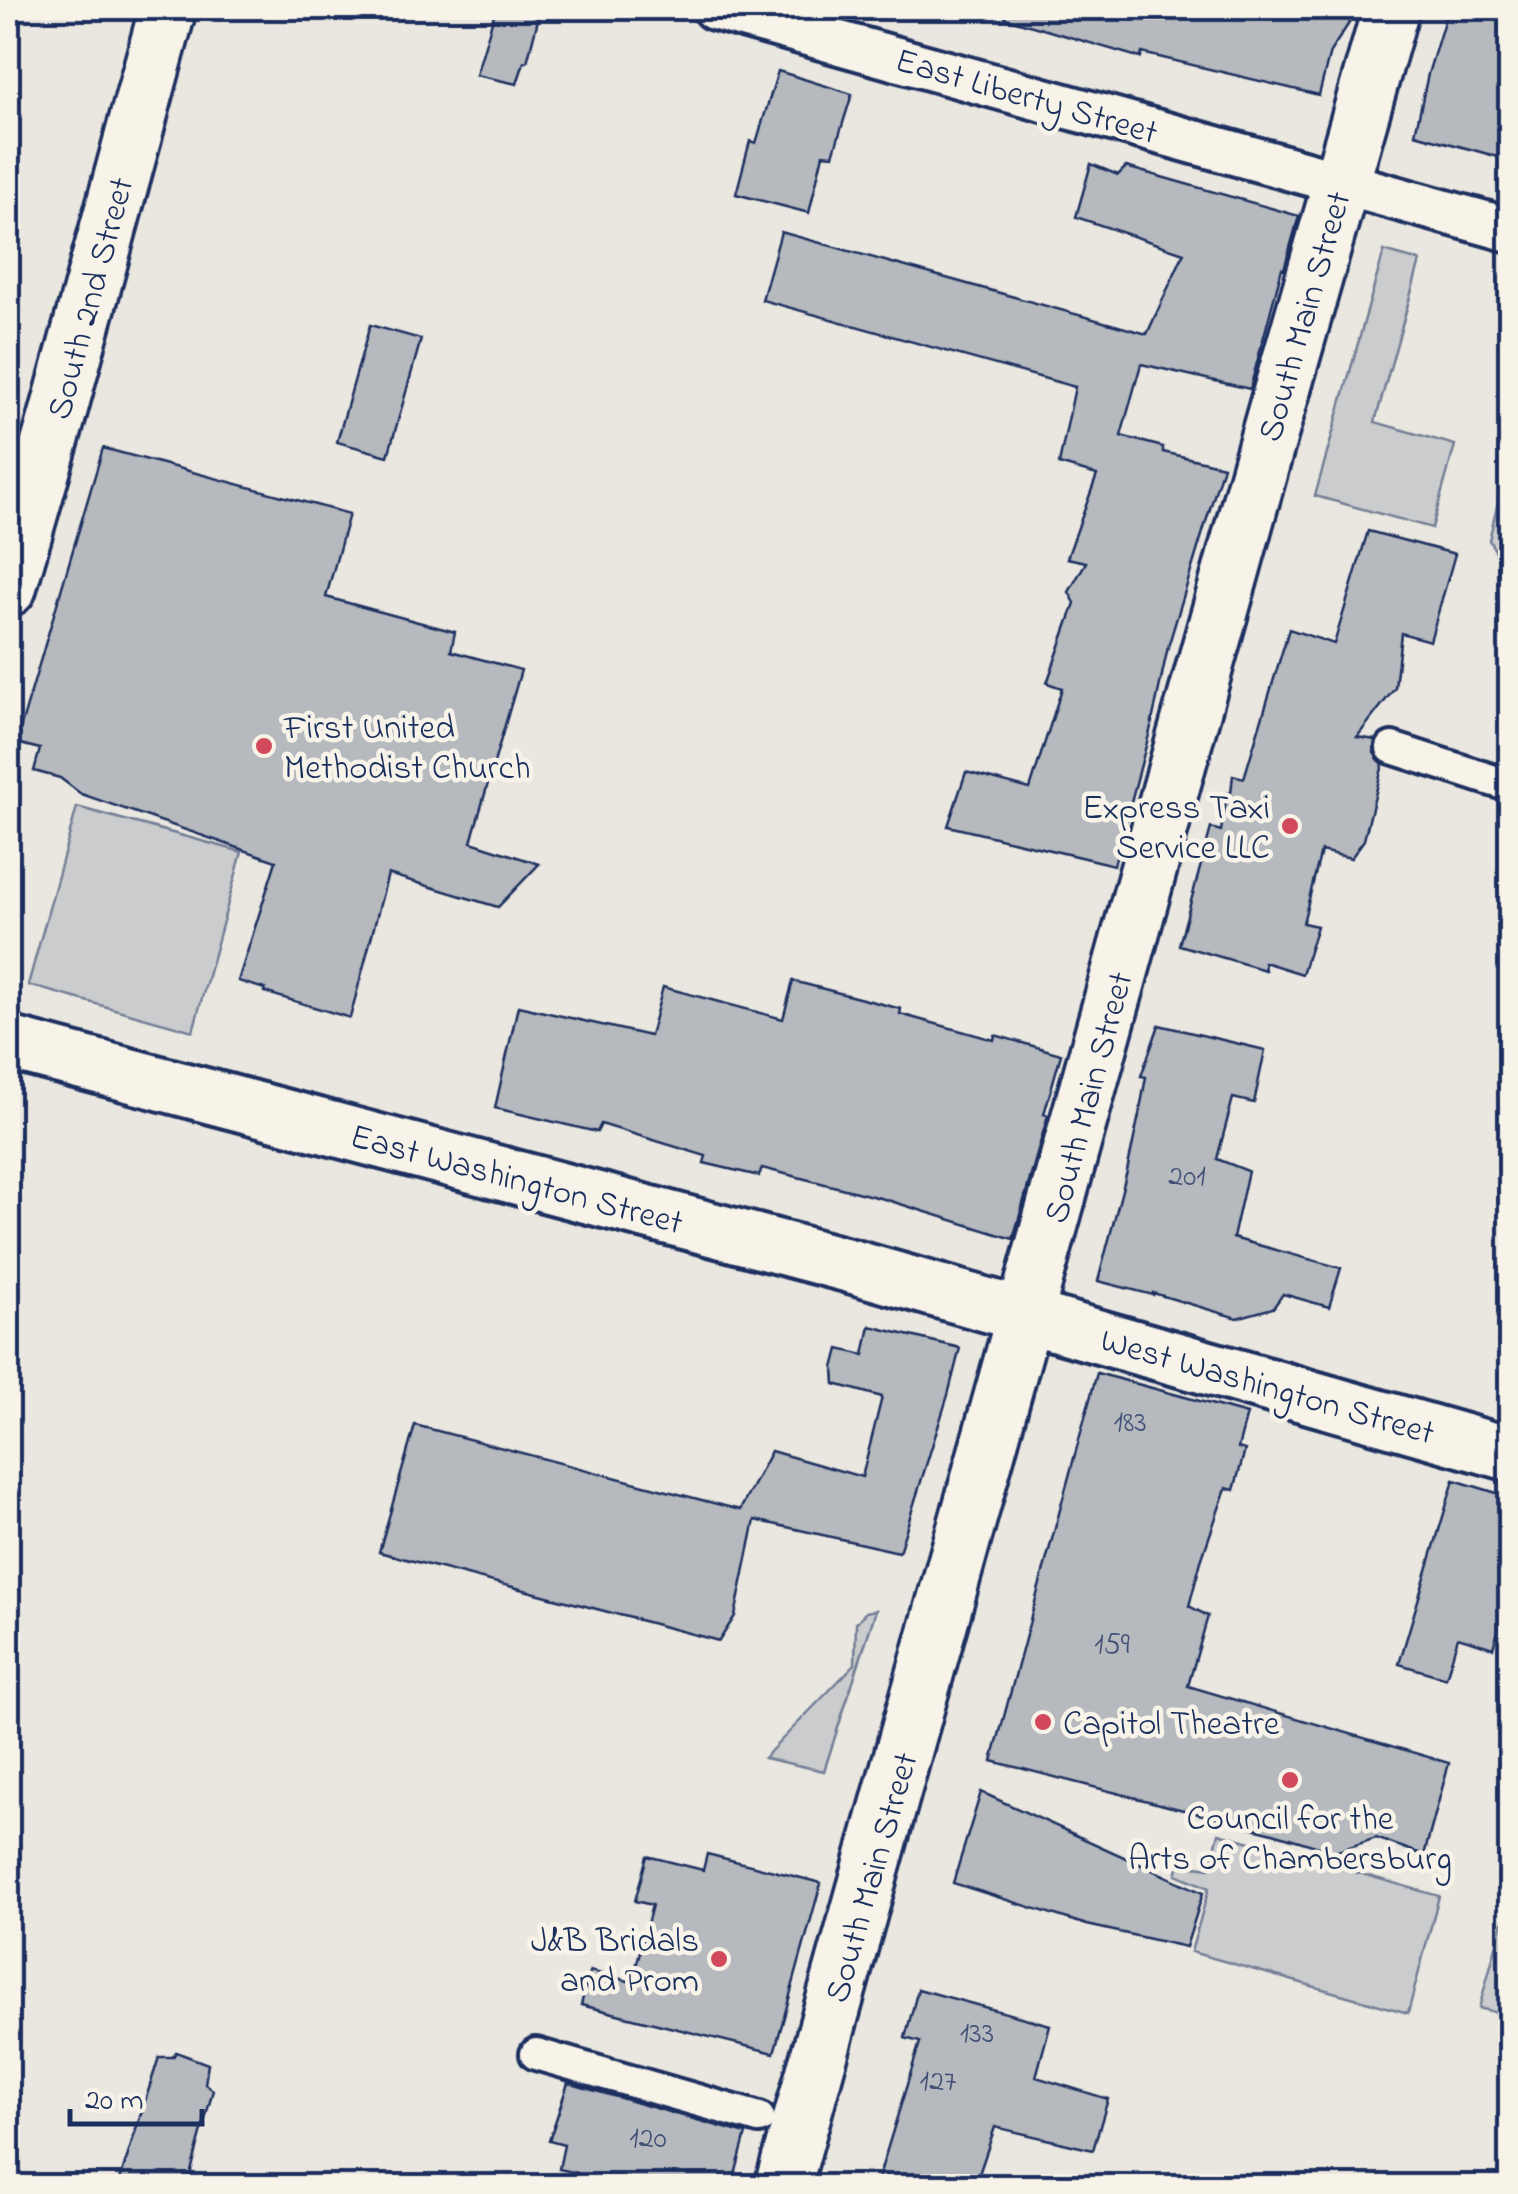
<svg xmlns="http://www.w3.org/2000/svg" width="1518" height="2194" font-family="'Indie Flower',sans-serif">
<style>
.green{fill:#cbcccd;stroke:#737e96;stroke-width:2.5}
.building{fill:#b6babf;stroke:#1b2f5e;stroke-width:2.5}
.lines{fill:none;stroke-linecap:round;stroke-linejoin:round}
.pedestrian-casing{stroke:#1b2f5e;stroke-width:38}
.minor-casing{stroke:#1b2f5e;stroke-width:50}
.tertiary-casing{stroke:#1b2f5e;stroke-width:60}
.primary-casing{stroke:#1b2f5e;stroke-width:62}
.pedestrian{stroke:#f7f3e8;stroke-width:30}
.minor{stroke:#f7f3e8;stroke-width:42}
.tertiary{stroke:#f7f3e8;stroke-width:52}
.primary{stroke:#f7f3e8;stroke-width:55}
.poi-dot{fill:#d1495b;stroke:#f7f3e8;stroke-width:4}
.labels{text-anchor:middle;stroke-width:9;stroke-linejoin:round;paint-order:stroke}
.number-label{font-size:30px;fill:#425276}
.street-label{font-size:35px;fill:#1b2f5e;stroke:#f7f3e8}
.poi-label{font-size:35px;fill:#1b2f5e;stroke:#f7f3e8;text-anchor:start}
</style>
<rect width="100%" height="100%" fill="#eae7e0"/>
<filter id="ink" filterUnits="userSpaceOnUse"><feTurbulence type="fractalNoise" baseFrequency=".01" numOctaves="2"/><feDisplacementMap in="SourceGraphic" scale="20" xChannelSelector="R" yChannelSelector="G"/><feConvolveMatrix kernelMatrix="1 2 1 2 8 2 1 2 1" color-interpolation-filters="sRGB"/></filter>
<g filter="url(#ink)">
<g class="green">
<polygon points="1384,251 1420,261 1375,422 1455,445 1432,528 1315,496"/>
<polygon points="1510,452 1510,576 1489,540"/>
<polygon points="77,807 242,852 193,1031 28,985"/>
<polygon points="876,1610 824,1771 764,1758 855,1664 856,1623 866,1612"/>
<polygon points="1219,1833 1439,1896 1408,2013 1191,1952 1209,1888 1176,1874 1179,1864 1210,1868"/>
<polygon points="1510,1896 1510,2016 1479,2008"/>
</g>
<g class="building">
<polygon points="496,8 541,8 527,62 524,62 517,84 476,75"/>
<polygon points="1007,8 1359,8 1330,52 1319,95 1142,53 1141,58 1005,18"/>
<polygon points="1448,8 1510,8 1510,160 1415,134 1428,74"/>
<polygon points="778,71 852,94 833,155 823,154 809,213 736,194 750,141 756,143"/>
<polygon points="1091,164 1118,175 1126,167 1299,216 1284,269 1282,268 1250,389 1141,364 1121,436 1163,447 1163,452 1223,466 1168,647 1150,731 1114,865 948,826 966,772 1030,789 1062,688 1047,683 1075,603 1069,592 1086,562 1067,558 1097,475 1059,464 1075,387 762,300 781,232 1147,334 1184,253 1076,217"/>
<polygon points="370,325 421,339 388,456 337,442"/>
<polygon points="103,448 349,514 326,597 455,632 451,651 521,670 471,842 539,864 498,907 388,874 350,1018 264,992 265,989 238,981 276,861 81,794 60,778 34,771 40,749 16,743"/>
<polygon points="1368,531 1455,554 1430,641 1401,633 1395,688 1357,737 1376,740 1374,753 1383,764 1364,840 1351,858 1321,851 1303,923 1317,926 1302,974 1264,962 1265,970 1179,945 1211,828 1221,831 1227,793 1231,793 1233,775 1244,778 1289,629 1334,644"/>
<polygon points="793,981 901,1009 900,1014 994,1040 995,1035 1061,1054 1044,1114 1048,1115 1013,1239 884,1199 762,1168 759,1176 704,1163 706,1156 601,1124 597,1132 495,1108 518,1006 650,1036 663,987 783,1019"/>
<polygon points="1159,1025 1265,1050 1254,1103 1233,1098 1217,1159 1248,1171 1233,1238 1341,1268 1329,1307 1283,1294 1273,1308 1237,1318 1153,1293 1153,1295 1098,1281 1127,1171 1139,1115 1146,1077 1141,1076"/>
<polygon points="870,1326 960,1348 948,1395 899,1552 755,1520 735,1616 719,1641 379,1552 415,1425 740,1510 771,1451 862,1477 882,1397 835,1384 834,1368 839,1349 864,1355"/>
<polygon points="1097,1373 1247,1414 1238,1448 1245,1450 1234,1490 1226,1488 1201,1561 1189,1606 1208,1616 1188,1686 1449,1763 1424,1855 1376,1838 1335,1852 1273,1833 992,1761"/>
<polygon points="1454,1480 1510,1497 1510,1610 1505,1608 1493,1648 1458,1637 1446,1678 1399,1664"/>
<polygon points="981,1792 1203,1893 1186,1947 1087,1925 953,1883"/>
<polygon points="707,1854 821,1883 774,2053 581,2005 590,1971 632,1982 652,1905 635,1901 647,1856 703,1870"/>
<polygon points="918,1989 1050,2025 1036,2077 1108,2099 1093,2150 995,2127 975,2186 876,2186 920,2042 905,2038"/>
<polygon points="176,2052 208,2064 205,2084 213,2090 187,2186 118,2186 159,2057 173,2057"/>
<polygon points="568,2083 746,2134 732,2186 573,2186 577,2173 559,2169 564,2145 549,2141"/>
</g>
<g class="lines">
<g class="pedestrian-casing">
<g id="pedestrian">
<polyline points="1392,748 1510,786"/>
<polyline points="536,2054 759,2118"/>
</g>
</g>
<g class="minor-casing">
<polyline id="minor" points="714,8 1510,230"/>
</g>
<g class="tertiary-casing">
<polyline id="tertiary" points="8,1043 847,1265 1510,1454"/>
</g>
<g class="primary-casing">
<g id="primary">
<polyline points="8,588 56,421 168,8"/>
<polyline points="783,2186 1261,464 1391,8"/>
</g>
</g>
<use href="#pedestrian" class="pedestrian"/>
<use href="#minor" class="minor"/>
<use href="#tertiary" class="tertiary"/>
<use href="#primary" class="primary"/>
</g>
</g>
<g class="poi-dot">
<circle cx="264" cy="746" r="10"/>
<circle cx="1290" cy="826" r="10"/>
<circle cx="1043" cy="1722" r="10"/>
<circle cx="1290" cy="1780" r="10"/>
<circle cx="719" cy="1959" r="10"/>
</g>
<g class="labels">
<g class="number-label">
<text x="1187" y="1185">201</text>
<text x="1130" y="1431">183</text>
<text x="1112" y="1653">159</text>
<text x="977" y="2042">133</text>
<text x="938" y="2090">127</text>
<text x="648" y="2147">120</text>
</g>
<g class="street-label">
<text transform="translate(1027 95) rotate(16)" y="12">East Liberty Street</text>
<text transform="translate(89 298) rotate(-75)" y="12">South 2nd Street</text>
<text transform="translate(1303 316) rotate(-74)" y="12">South Main Street</text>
<text transform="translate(1087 1097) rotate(-75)" y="12">South Main Street</text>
<text transform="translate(517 1178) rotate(15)" y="12">East Washington Street</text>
<text transform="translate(1268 1385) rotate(16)" y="12">West Washington Street</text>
<text transform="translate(870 1877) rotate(-74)" y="12">South Main Street</text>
</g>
<g class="poi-label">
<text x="284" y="738">First United<tspan x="284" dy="40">Methodist Church</tspan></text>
<text x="1270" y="818" text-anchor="end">Express Taxi<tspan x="1270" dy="40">Service LLC</tspan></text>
<text x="1063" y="1734">Capitol Theatre</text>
<text x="1290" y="1829" text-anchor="middle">Council for the<tspan x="1290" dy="40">Arts of Chambersburg</tspan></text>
<text x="699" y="1951" text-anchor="end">J&amp;B Bridals<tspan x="699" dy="40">and Prom</tspan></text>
</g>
</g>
<rect width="1518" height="2194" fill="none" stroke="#f7f3e8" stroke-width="40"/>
<rect x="20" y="20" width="1478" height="2154" fill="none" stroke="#1b2f5e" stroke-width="4" filter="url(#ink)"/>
<path d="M70 2109v15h132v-15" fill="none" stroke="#1b2f5e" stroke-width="5"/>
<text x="85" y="2109" font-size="30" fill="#1b2f5e" stroke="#f7f3e8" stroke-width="8" paint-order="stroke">20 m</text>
</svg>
